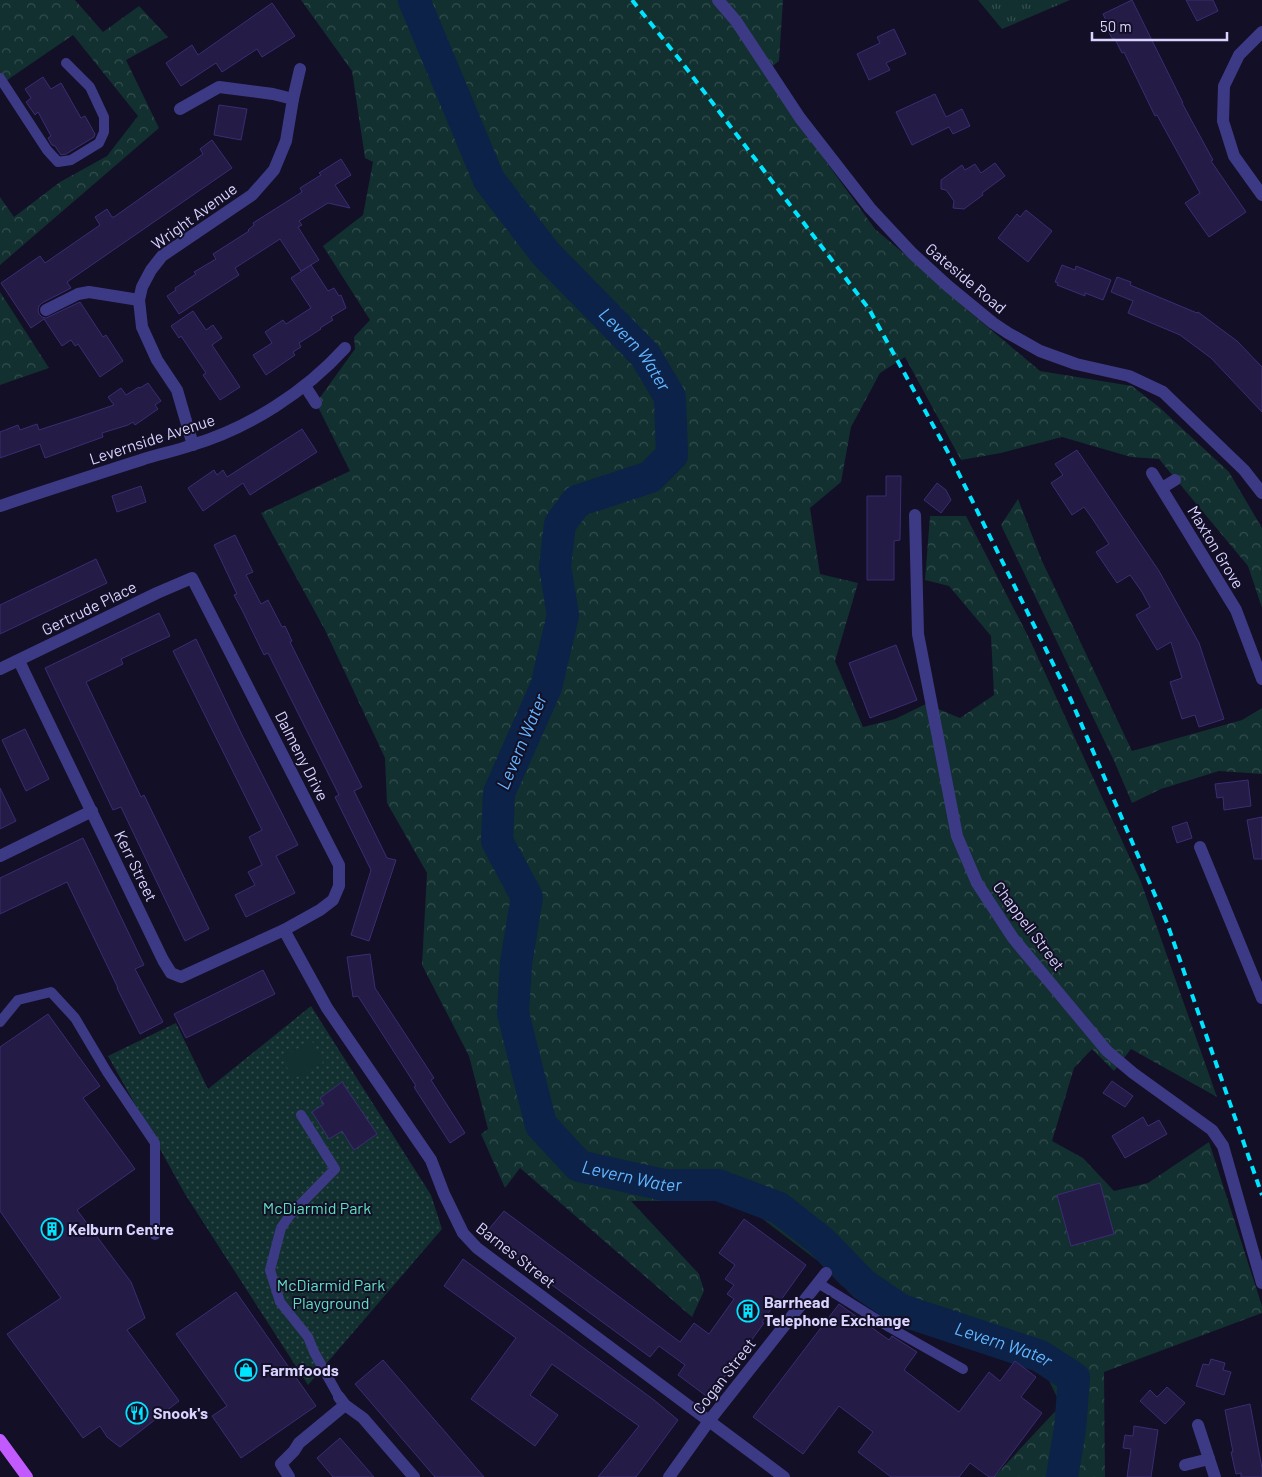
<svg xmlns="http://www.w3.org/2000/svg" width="1262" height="1477" font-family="Barlow,sans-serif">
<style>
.grass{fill:url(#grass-tufts)}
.forest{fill:url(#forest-crowns)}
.park{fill:url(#park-dots)}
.garden{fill:#12302f}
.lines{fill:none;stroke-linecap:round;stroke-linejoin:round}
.river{stroke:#0c2248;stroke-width:32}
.building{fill:#241b47;stroke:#3b2d73}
.lane{stroke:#3d3a85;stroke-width:10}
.street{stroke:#3d3a85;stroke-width:12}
.primary{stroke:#c25bff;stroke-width:12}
.rail{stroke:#00e5ff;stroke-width:4;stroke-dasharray:8 6;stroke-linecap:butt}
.labels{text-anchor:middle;stroke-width:4;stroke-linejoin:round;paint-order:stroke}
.street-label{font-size:16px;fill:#d9d4ff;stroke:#130f26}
.park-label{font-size:16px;fill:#5fe0c0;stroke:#130f26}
.poi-label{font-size:16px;font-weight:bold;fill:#d9d4ff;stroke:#130f26;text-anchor:start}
.water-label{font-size:18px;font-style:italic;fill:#62b6ff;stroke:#130f26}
</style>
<defs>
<pattern id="grass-tufts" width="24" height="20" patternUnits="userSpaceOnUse" patternTransform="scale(1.25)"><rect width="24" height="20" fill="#12302f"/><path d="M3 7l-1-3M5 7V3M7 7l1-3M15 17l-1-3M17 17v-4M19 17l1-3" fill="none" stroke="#344d4e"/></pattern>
<pattern id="forest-crowns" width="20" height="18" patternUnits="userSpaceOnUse" patternTransform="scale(1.25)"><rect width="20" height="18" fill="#12302f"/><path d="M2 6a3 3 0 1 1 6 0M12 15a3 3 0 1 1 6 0" fill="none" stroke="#344d4e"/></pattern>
<pattern id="park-dots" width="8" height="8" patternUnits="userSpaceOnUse" patternTransform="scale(1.25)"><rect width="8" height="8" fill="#12302f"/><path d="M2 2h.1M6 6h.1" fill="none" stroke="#344d4e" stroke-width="1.8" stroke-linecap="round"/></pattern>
</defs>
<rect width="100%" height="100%" fill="#130f26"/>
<polygon class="grass" points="978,0 1070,0 1002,29"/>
<g class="forest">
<polygon points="0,0 75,0 103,32 139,6 168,37 126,60 159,128 0,265 0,197 14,217 60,182 107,156 138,116 73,35 0,85"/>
<polygon points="301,0 783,0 779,61 765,72 827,163 875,229 921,268 965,308 1040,371 1132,386 1159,407 1229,472 1262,528 1262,608 1248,566 1159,459 1131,457 1062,437 1001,453 961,460 905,357 880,373 851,427 841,482 810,508 820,574 858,583 835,661 863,727 895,719 926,704 960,718 994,695 991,636 949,586 925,580 930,516 966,516 1029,638 1141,882 1217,1097 1131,1049 1114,1071 1092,1049 1074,1068 1052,1141 1083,1158 1114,1191 1148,1183 1209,1142 1262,1306 1262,1313 1104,1372 1105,1477 994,1477 1061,1405 1042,1367 842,1286 818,1261 739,1201 631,1201 699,1274 704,1291 692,1317 520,1168 505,1188 481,1134 488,1129 469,1056 422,965 427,873 387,803 385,758 325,630 261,513 350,471 316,403 355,349 354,337 370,320 323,246 363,215 373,162 365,158 352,71"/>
<polygon points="0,292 49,368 0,385"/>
<polygon points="1018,499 1042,561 1132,751 1242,720 1262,708 1262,774 1219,771 1161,789 1132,803 1115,763 1001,525"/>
</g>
<polygon class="park" points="311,1006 431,1195 442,1229 308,1385 185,1194 108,1056 176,1023 208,1089"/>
<polygon class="garden" points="312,1041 323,1063 293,1079 282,1057"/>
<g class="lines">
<path class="river" id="s1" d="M414 0 489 180 546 254 645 355 670 397 672 455 650 477 577 501 560 524 555 567 563 615 546 687 499 793 497 841 527 897 516 963 513 1013 541 1125 579 1166 664 1185H718L779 1208 821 1241 864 1285 901 1310 1040 1356 1074 1378 1070 1429 1062 1477"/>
</g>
<g class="building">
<polygon points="1132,0 1183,103 1182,103 1213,160 1211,161 1246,212 1209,237 1185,203 1200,193 1157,115 1155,116 1124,52 1122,53 1115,39 1112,38 1108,31 1109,27 1103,14"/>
<polygon points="1186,0 1213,0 1218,11 1197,21"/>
<polygon points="272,3 295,36 262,57 257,49 222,72 216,63 181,86 166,63 192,45 198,55"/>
<polygon points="894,29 906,54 886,63 890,70 869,80 857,54 880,43 877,37"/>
<polygon points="43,77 51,89 61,83 81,118 85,116 95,134 94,137 66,154 61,155 55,146 52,145 48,138 51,136 38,112 35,115 26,102 31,98 25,89"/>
<polygon points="935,94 946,117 962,109 970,126 953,134 949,127 912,145 896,112"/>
<polygon points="219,105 247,109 241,140 214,135"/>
<polygon points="212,140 232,168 67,282 71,288 42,303 39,306 38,310 39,314 42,317 46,318 80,302 103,337 106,335 123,361 100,377 78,344 75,346 71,340 62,346 44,319 31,328 1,283 40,256 45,263 100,225 95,217 107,209 112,217 114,217 203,154 200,149"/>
<polygon points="341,159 351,175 335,185 350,208 328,203 299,221 302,225 298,227 319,260 301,271 280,239 235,268 239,275 179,314 167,296 176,290 175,288 196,274 194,272 216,259 213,254 249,231 248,230 254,225 253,223 302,192 300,188 321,175 319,173"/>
<polygon points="995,163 1005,176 982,193 983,195 964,209 953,208 954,201 946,190 941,189 941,180 962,165 965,170 975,164 981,173"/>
<polygon points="1026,210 1052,231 1028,262 998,238 1017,214 1020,217"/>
<polygon points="311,265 328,291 334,288 339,296 341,295 346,308 331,317 333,320 320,328 321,329 299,343 301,347 293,352 295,355 266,375 253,355 272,343 265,332 283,320 286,324 311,308 291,278"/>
<polygon points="1062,265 1075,270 1076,266 1111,280 1103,300 1085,293 1085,296 1057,285 1058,283 1055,282"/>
<polygon points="1117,277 1131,282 1130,285 1197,313 1198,312 1237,341 1262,367 1262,412 1211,358 1180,335 1128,313 1133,301 1111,292"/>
<polygon points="193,311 206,330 213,325 222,338 212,345 240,387 220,400 203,375 206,373 181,336 179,338 171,326"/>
<polygon points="148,383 161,401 155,405 158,409 135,425 133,422 128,425 102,433 103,437 45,458 40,444 0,458 0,432 18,425 20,430 37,424 39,430 79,417 114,405 108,397 121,388 126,395 139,387 140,388"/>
<polygon points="302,429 317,452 250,495 243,483 203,511 188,488 214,470 217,475 223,470 227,477"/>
<polygon points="1077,450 1159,571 1199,643 1224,719 1199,727 1195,715 1182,719 1170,682 1182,678 1171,642 1157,650 1136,615 1150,607 1142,592 1130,575 1117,583 1096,552 1109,544 1092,518 1084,507 1072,515 1051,483 1063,475 1055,464"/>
<polygon points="886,476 901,476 900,540 894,541 894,580 867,580 867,496 886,496"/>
<polygon points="937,483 946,490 951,500 941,513 924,500"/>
<polygon points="141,486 146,502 117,512 112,496"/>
<polygon points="235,535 253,572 246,575 261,604 268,600 282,627 285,626 292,641 290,642 362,787 354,791 387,858 396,860 369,941 351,935 371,870 335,797 339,795 268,653 264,655 242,610 234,595 237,594 214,545"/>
<polygon points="96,559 107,583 0,634 0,605"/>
<polygon points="159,613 170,636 121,659 123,664 86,682 141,797 144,795 209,929 185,941 121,807 113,810 45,668"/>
<polygon points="196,639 242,735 298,845 276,856 295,893 246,917 235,895 255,885 248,872 262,865 249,837 262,830 173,651"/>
<polygon points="896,645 917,700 870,718 849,663"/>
<polygon points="25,729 49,779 26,791 2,740"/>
<polygon points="1248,780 1251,806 1224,810 1223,797 1217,798 1215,784"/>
<polygon points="0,788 16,821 0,829"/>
<polygon points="1262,817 1262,859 1254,859 1247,820"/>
<polygon points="1187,822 1192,838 1177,843 1172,827"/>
<polygon points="83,838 144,965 135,969 163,1022 140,1034 117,988 118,988 67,882 0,914 0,878"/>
<polygon points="370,954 375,988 434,1078 431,1080 465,1133 450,1143 414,1087 416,1086 358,996 353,997 347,957"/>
<polygon points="263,970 275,994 186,1038 174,1014"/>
<polygon points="48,1014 100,1086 83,1098 135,1169 77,1210 131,1282 145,1318 127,1330 179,1401 120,1447 107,1437 100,1426 83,1438 7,1334 61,1298 0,1211 0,1047"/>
<polygon points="1112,1081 1133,1096 1125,1107 1103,1093"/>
<polygon points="342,1082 377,1134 354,1150 342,1131 329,1139 312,1112 324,1104 320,1098"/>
<polygon points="1143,1117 1148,1126 1159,1120 1167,1134 1125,1158 1112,1136"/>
<polygon points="1100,1183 1114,1234 1071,1246 1057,1195"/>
<polygon points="504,1211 680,1342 694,1323 709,1334 734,1299 727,1294 734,1285 725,1279 735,1265 719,1253 744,1219 806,1265 781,1300 779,1298 762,1322 764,1323 709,1398 678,1375 685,1365 659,1346 650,1357 484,1235"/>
<polygon points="463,1259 654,1400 678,1420 636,1477 598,1477 639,1426 552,1364 530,1395 558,1415 535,1446 471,1399 516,1338 444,1286"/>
<polygon points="236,1292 316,1406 241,1458 212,1416 227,1406 176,1334"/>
<polygon points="839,1304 889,1340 892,1336 917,1352 904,1370 959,1412 989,1372 1000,1381 1015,1361 1036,1377 1021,1397 1042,1413 994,1477 989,1477 970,1463 959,1477 891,1477 858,1452 873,1432 839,1406 803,1454 753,1417"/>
<polygon points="1211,1359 1225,1363 1223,1370 1231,1372 1224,1395 1196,1386 1203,1364 1209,1365"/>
<polygon points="383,1360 484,1477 435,1477 355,1384"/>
<polygon points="1167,1387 1185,1403 1165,1424 1140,1401 1150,1390 1157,1397"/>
<polygon points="1250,1404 1262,1468 1262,1477 1241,1477 1241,1473 1236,1474 1231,1452 1233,1452 1225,1410"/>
<polygon points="1134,1426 1158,1430 1151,1477 1127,1477 1131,1449 1123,1448 1125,1435 1133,1436"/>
<polygon points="340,1438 374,1477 333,1477 317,1458"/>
</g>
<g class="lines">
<g class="lane">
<polyline points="0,78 47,150 58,162 71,160 99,143 104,132 104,117 90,87 66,63"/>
<polyline points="0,1022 18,1000 51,992 75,1018 107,1072 155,1143 155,1235"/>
<polyline points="301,1115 335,1169 290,1215 281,1228 270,1270 280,1302 308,1337 314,1352 339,1397"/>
<polyline points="818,1283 889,1327 963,1369"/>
</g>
<g class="street">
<polyline points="718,0 736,21 800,118 870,208 912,253 948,286 993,323 1008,333 1040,351 1076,364 1129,376 1163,392 1244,470 1262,493"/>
<polyline points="1262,32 1239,55 1224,86 1223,121 1234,156 1262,195"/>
<polyline points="180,109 219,87 273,94 293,99"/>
<polyline points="46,310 78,294 89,292 139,300"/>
<polyline points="305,386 316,403"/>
<polyline points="193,445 177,390 157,360 142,327 139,300 142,287 151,270 162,256 252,195 274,170 286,141 293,99 300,69"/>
<polyline points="1152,473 1236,610 1262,679"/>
<polyline points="1162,488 1175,480"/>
<path d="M0 506C47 490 94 475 141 460 158 454 176 451 192 445 249 428 305 392 345 348"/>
<polyline points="915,515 918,634 957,836 977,883 1013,938 1107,1051 1133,1073 1212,1130 1223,1146 1262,1283"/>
<polyline points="0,669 157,593 192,578 339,865 339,886 333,900 320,910 284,930 181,977 171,973 163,960 19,661"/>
<polyline points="1200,847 1262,998"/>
<polyline points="0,856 92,811"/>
<polyline points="284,930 327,1008 431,1160 444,1194 463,1233 477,1248 784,1477"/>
<polyline points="339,1397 345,1405 363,1418 414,1477"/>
<polyline points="1198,1425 1215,1477"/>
<polyline points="1185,1465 1209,1459"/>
<polyline points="289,1477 281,1464 294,1451 299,1443 345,1405"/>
<polyline points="669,1477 709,1421 826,1273"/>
</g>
<polyline class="primary" points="0,1440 27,1477"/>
<polyline class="rail" points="632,0 680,60 869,309 950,456 1071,700 1167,923 1262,1195"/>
</g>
<defs>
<g id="building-ring" transform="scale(1.125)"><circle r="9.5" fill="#130f26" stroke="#00e5ff" stroke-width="1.5"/><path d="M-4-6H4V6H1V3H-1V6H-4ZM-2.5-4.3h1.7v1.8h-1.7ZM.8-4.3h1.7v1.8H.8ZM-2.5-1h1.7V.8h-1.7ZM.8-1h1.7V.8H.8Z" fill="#00e5ff"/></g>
<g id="shop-ring" transform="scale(1.125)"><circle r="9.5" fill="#130f26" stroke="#00e5ff" stroke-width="1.5"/><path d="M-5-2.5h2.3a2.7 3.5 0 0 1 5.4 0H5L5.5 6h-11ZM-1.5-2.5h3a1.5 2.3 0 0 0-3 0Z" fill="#00e5ff"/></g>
<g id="restaurant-ring" transform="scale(1.125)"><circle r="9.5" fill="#130f26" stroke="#00e5ff" stroke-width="1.5"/><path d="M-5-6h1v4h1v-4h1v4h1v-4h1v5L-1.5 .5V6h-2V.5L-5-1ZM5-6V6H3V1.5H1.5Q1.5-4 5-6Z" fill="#00e5ff"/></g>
</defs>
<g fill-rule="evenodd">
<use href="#building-ring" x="52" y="1229"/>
<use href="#building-ring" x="748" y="1311"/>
<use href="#shop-ring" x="246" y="1370"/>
<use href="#restaurant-ring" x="137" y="1413"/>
</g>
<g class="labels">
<g class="street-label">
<text transform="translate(194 216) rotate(-36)" y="6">Wright Avenue</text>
<text transform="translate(966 278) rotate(40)" y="6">Gateside Road</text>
<text transform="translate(152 439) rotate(-18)" y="6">Levernside Avenue</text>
<text transform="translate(1216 547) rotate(59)" y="6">Maxton Grove</text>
<text transform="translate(89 608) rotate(-26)" y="6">Gertrude Place</text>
<text transform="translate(302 756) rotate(63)" y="6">Dalmeny Drive</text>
<text transform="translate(136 866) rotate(64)" y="6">Kerr Street</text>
<text transform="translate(1029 926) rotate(53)" y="6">Chappell Street</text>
<text transform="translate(516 1255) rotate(38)" y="6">Barnes Street</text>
<text transform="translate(724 1376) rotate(-52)" y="6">Cogan Street</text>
</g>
<g class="park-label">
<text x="317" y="1214">McDiarmid Park</text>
<text x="331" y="1291">McDiarmid Park<tspan x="331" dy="18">Playground</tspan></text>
</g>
<g class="poi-label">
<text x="68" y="1235">Kelburn Centre</text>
<text x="764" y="1308">Barrhead<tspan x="764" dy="18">Telephone Exchange</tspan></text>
<text x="262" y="1376">Farmfoods</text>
<text x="153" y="1419">Snook's</text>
</g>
<g class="water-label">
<text dy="6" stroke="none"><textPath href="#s1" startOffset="419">Levern Water</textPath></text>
<text transform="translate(522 742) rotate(-67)" y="6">Levern Water</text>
<text dy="6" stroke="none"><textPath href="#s1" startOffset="1409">Levern Water</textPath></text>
<text dy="6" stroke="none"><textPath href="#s1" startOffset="1829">Levern Water</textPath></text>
</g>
</g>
<path d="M1092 32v8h135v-8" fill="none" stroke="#d9d4ff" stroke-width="2.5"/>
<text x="1100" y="32" font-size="15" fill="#d9d4ff" stroke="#130f26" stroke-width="4" paint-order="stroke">50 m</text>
</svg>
